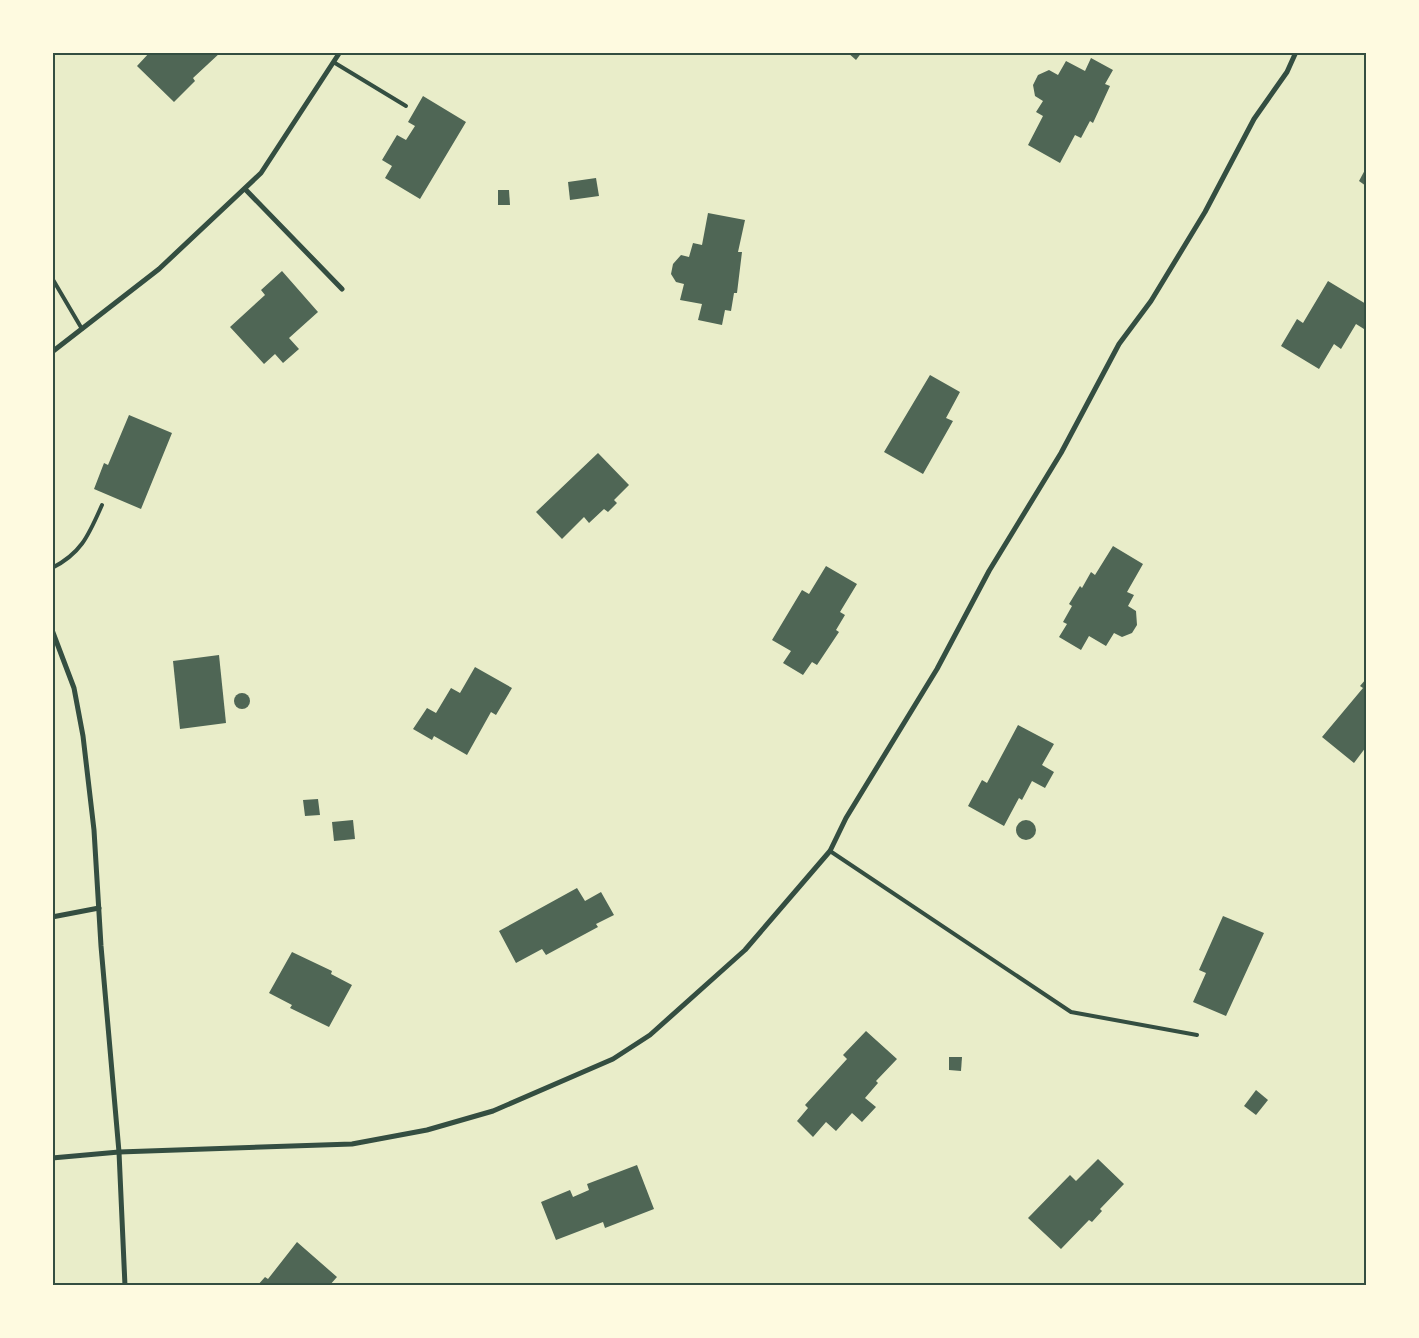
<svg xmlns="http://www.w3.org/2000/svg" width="1419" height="1338" font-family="'Noto Sans',sans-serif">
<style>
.building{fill:#4f6655}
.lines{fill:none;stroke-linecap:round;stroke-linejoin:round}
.service{stroke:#344e41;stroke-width:4}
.minor{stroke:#344e41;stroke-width:5}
.neatline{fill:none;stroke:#344e41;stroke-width:2}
</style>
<rect width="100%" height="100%" fill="#e9edc9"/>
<g class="building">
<polygon points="150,52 221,52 193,78 195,81 174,102 137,66"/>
<polygon points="847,52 862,52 856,60"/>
<polygon points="1091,58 1113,70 1105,84 1110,86 1093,123 1090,121 1081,138 1075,135 1060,163 1028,145 1043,116 1036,112 1043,101 1035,96 1033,85 1038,75 1049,70 1058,75 1066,61 1085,71"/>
<polygon points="423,96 466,122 420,199 385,178 392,166 382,160 397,135 406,140 415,126 408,122"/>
<polygon points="1366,168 1366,186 1359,181"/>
<polygon points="596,178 599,196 570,200 568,182"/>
<polygon points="498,190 509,190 510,205 498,205"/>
<polygon points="708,213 745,220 738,252 742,252 737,293 734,293 731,311 725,310 722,325 698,320 702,304 680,300 684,284 676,282 671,274 673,264 681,255 689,257 693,243 702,245"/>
<polygon points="282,271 318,312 289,338 299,349 283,363 275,354 264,364 230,327 265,295 261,290"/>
<polygon points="1328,281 1366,304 1366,325 1364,329 1356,324 1341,349 1334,344 1319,369 1281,346 1297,319 1303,323"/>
<polygon points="930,375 960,392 946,418 953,421 923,474 884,452"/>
<polygon points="129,415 172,433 141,509 94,489 104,463 108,465"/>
<polygon points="598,453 629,485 614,500 617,503 608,512 604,509 589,523 584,517 562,539 536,512"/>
<polygon points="1113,546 1143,564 1127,592 1134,595 1128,606 1136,611 1137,625 1132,633 1122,637 1114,633 1106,646 1089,636 1081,650 1059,637 1067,624 1063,622 1072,606 1069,604 1080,586 1082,588 1091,572 1095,575"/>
<polygon points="826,566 857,584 840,612 845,615 836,630 839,632 817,665 812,662 803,675 783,663 791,651 772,640 802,590 809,594"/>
<polygon points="219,655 226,723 180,729 173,661"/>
<polygon points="475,667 512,688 496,715 491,712 467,755 434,736 432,740 413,729 427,708 436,713 451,688 460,693"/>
<polygon points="1366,679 1366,747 1354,763 1322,737 1363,688 1360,686"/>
<circle cx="242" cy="701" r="8"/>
<polygon points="1018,725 1054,744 1042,765 1054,772 1045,788 1032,781 1022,800 1019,798 1004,826 968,806 982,780 987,783"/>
<polygon points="318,799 320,815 305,816 303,800"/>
<polygon points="353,820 355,839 334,841 332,822"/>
<circle cx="1026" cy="830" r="10"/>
<polygon points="577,888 585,901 601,892 614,915 596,924 598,927 546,955 542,949 516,963 499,931"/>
<polygon points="1223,916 1264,933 1226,1016 1193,1002 1206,973 1199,970"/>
<polygon points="292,952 332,971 331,974 352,985 329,1027 290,1008 292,1005 269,993"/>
<polygon points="866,1031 897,1059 876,1081 878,1083 865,1098 876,1107 862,1122 852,1113 836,1131 826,1122 813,1137 797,1121 808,1108 805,1105 847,1059 843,1055"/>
<polygon points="949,1057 962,1057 961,1071 949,1070"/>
<polygon points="1256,1090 1268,1100 1256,1115 1244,1106"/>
<polygon points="1098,1159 1124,1184 1100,1209 1102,1211 1092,1222 1089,1220 1061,1249 1028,1218 1070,1175 1076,1181"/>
<polygon points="637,1165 654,1209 605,1228 603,1222 556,1240 541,1202 570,1190 573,1197 589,1190 587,1184"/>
<polygon points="297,1242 337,1277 329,1286 257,1286 265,1277 268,1279"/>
</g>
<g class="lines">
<g class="service">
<polyline points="335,63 406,106"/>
<polyline points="52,278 82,329"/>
<path d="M52 568C82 553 89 534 102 505"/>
<polyline points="830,851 1071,1012 1197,1035"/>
</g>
<g class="minor">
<polyline points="245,189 342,289"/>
<polyline points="52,352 159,269 261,173 340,52"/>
<polyline points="52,630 74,688 83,736 94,830 101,946 119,1152 125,1286"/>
<polyline points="52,917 99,908"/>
<polyline points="52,1158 119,1152 352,1144 427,1130 493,1111 613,1059 650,1035 745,950 830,851 846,818 937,669 989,571 1061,453 1119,344 1151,301 1205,212 1254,119 1287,72 1296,52"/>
</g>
</g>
<rect width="1419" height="1338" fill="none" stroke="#fefae0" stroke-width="108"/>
<rect x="54" y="54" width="1311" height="1230" class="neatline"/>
</svg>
